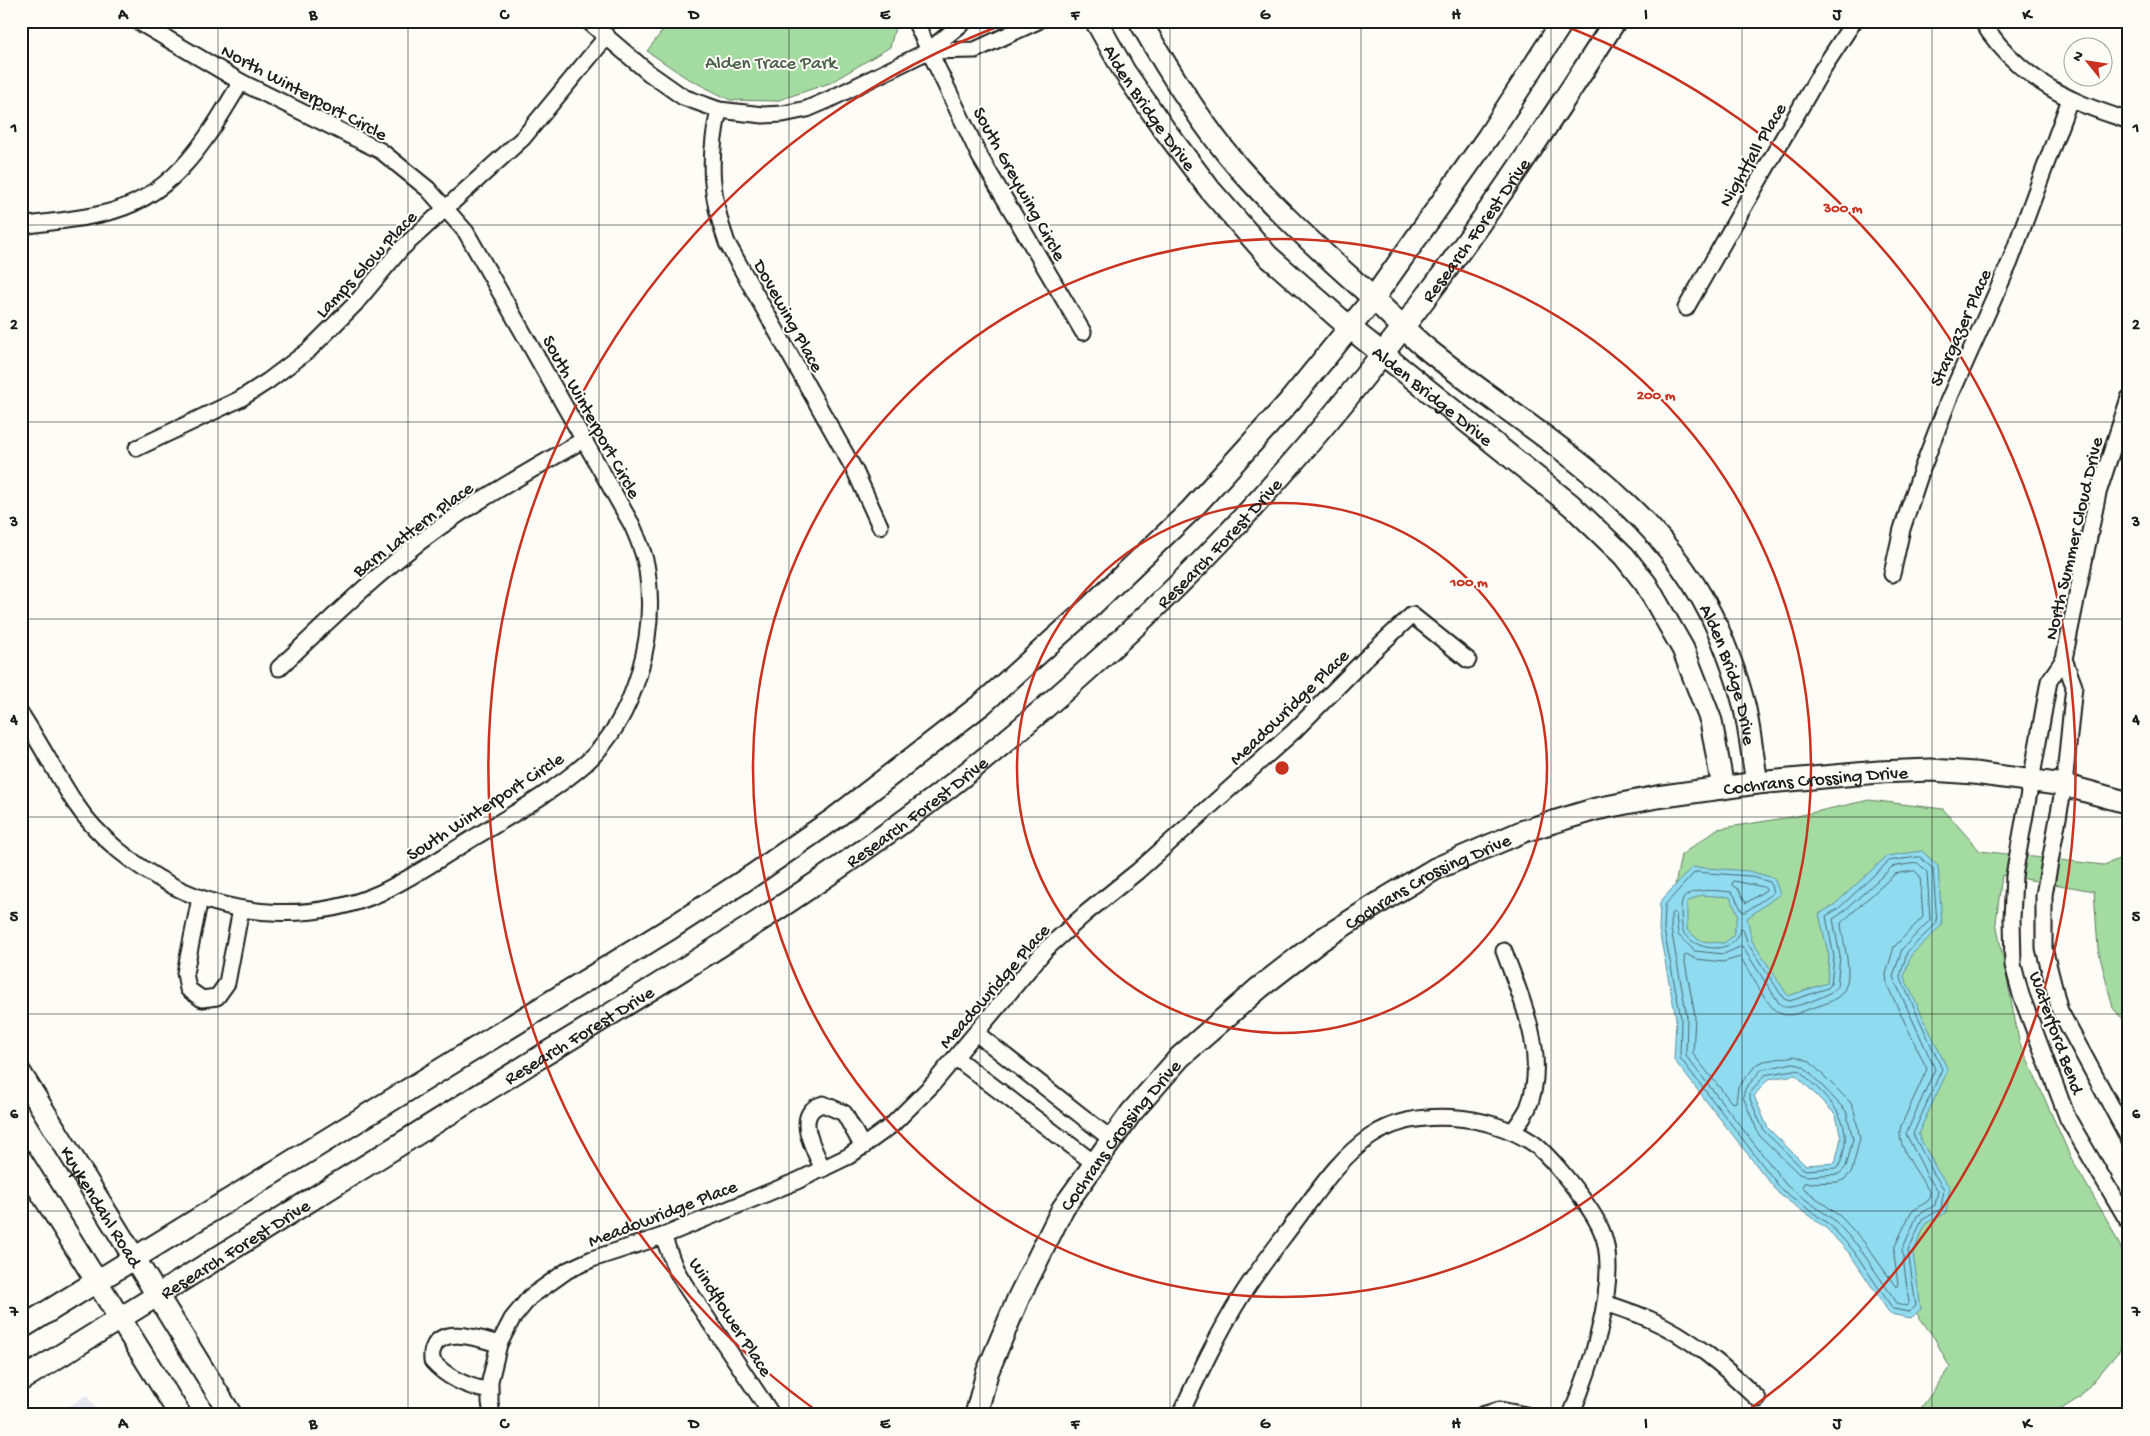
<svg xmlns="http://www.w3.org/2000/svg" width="2150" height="1436" font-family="'Gochi Hand',sans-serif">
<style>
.built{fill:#e7e7f2}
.green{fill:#a3dba0;stroke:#607c5e}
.water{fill:#8fdbef;stroke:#618f9b;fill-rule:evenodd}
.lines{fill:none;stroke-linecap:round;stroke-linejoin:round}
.shore{stroke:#4a6870;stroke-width:1}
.street-casing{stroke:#1c1c1c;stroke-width:19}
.secondary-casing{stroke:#1c1c1c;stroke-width:25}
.street{stroke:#fdfcf7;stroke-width:15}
.secondary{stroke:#fdfcf7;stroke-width:21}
.grid{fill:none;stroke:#1c1c1c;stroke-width:1;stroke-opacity:0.55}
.ring{fill:none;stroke:#c8321e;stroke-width:2.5}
.labels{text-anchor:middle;stroke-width:4;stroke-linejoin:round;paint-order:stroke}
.park-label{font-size:19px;fill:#4b5f4a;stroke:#fdfcf7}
.street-label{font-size:19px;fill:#1c1c1c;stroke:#fdfcf7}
.centre{fill:#c8321e;stroke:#fdfcf7;stroke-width:2.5}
.ring-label{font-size:15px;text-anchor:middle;font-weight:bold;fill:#c8321e;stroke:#fdfcf7;stroke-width:4;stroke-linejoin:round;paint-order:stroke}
.neatline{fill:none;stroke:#1c1c1c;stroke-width:2}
.grid-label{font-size:16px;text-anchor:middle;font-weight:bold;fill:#1c1c1c}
</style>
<rect width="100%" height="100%" fill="#fdfcf7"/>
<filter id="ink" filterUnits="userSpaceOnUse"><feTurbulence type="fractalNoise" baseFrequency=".02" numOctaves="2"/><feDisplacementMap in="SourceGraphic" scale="10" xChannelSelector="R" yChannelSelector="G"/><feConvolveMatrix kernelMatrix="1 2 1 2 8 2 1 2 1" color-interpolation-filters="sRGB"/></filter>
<g filter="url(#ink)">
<polygon class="built" points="87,1395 99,1415 55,1415"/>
<g class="green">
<polygon points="670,21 894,21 896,24 890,47 830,83 776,101 730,100 685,77 647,51"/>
<polygon points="1869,800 1943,809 1980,851 2104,865 2129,855 2129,1027 2113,1008 2098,949 2094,891 2002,875 1996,922 2019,1041 2071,1158 2110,1225 2126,1259 2129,1314 2120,1350 2079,1398 2052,1415 2021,1415 1972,1408 1962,1415 1916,1415 1950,1368 1935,1339 1892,1279 1860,1107 1681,940 1672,901 1681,855 1717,829 1797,816"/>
</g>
<path class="water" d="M1922 851 1938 866 1942 925 1911 955 1904 977 1948 1070 1918 1134 1938 1172 1950 1187 1946 1213 1926 1223 1913 1253 1921 1309 1911 1318 1890 1314 1850 1254 1827 1229 1779 1194 1674 1060 1676 1018 1659 930 1660 902 1692 867 1749 871 1774 878 1780 894 1747 918 1752 941 1788 996 1827 983 1829 957 1819 914 1834 905 1887 856ZM1701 895 1730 897 1738 914 1733 936 1724 943 1700 941 1687 930V902ZM1796 1075 1836 1115 1841 1138 1835 1163 1805 1165 1768 1128 1754 1096 1768 1079Z"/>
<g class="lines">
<g class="shore">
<path d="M1920 857 1933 869 1937 923 1907 952 1900 977 1942 1069 1913 1134 1934 1174 1944 1189 1941 1209 1922 1220 1908 1251 1916 1306 1909 1312 1893 1309 1853 1250 1830 1225 1782 1190 1680 1058 1681 1018 1664 930 1665 905 1695 872 1749 876 1770 882 1773 893 1745 912 1742 911 1734 895 1731 892C1719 891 1686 886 1682 902 1680 910 1682 921 1682 930 1693 951 1733 957 1740 930L1743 929 1748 944 1784 999 1790 1001 1828 988 1831 984 1834 957 1826 916 1838 909 1889 861Z"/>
<path d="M1918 863 1927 872 1930 920 1902 949 1893 977 1935 1069 1906 1134 1928 1177 1938 1191 1935 1205 1917 1216 1902 1250 1909 1303 1906 1306 1897 1303 1858 1246 1834 1220 1787 1186 1686 1056 1687 1017 1671 929V914L1673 912 1676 914 1678 935 1695 951 1724 954 1742 946 1779 1003C1783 1006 1785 1008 1790 1007 1800 1006 1832 995 1837 987L1840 956 1833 919 1842 913 1892 867Z"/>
<path d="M1915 871 1920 876 1923 917 1894 947 1886 974 1887 985 1927 1069 1901 1126C1894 1145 1921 1176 1930 1193L1928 1201 1911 1212 1895 1246 1894 1255 1898 1284 1896 1287 1864 1242 1841 1217 1802 1187 1804 1183 1838 1182 1845 1179 1852 1171 1860 1138 1854 1110 1850 1102 1809 1061 1795 1056 1764 1061 1756 1065 1738 1087 1736 1102 1732 1103 1693 1054 1695 1016 1684 957 1686 954 1696 959 1723 962 1740 957C1750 971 1764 1001 1776 1011 1787 1019 1799 1013 1809 1009 1818 1006 1830 1003 1838 997 1858 982 1842 943 1841 923L1895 874Z"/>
<polygon points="1734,881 1764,887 1766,890 1746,903 1739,890 1732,885"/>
<polygon points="1794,1063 1804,1067 1846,1111 1853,1139 1846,1167 1839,1174 1806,1176 1799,1174 1759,1135 1743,1097 1745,1089 1761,1070"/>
<path d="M1795 1070 1800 1071C1822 1094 1852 1114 1844 1150 1842 1156 1842 1163 1837 1168L1806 1170 1802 1168 1764 1131 1750 1099V1093L1765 1075Z"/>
</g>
<g class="street-casing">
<g id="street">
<polyline points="588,21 649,73 683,97 719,110 763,115 783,114 807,109 828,100 928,51 965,21"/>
<polyline points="915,21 980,157 1083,332"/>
<path d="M1982 21C2001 54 2036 83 2071 99 2089 108 2110 114 2129 121"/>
<polyline points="928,51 975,50 1038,21"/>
<path d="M719 110C708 159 710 196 727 243L855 471 880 526"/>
<path d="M21 226C48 222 75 220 101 214 174 199 206 140 241 82"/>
<polyline points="1686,308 1822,70 1854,21"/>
<polyline points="2129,398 2098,493 2064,659 2049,681 2014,876 2012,919 2013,965 2021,995 2068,1119 2129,1223"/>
<polyline points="137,448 240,399 268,381 309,350 355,304 401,249 523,138 607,36"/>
<polyline points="1892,574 1902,529 1922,469 1949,399 2010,262 2070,99"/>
<polyline points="2064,659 2074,686 2064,785 2044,895 2044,948 2060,1011 2129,1139"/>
<path d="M279 668C336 614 392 558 459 514 499 488 542 464 583 440"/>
<path d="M21 714C40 743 56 774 75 803 98 838 136 867 173 886 236 918 315 922 380 893 414 877 444 856 475 837 513 814 553 792 586 763 636 717 657 635 647 570 645 554 638 539 632 525L466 232 428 189 381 151 241 82 137 21"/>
<polyline points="200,898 185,973 188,989 202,999 217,997 227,983 241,909"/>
<path d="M1504 951C1521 998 1549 1057 1528 1108 1524 1116 1518 1124 1513 1131"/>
<polyline points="976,1033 1111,1139"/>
<polyline points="956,1058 1094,1163"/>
<path d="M823 1169C814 1149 792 1113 823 1104L844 1113 863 1147"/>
<polyline points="663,1236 675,1268 685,1285 772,1415"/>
<path d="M1605 1303C1620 1308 1635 1313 1649 1319 1691 1337 1726 1368 1758 1399"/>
<path d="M490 1391C468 1387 447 1378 432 1361 432 1358 431 1352 433 1349 441 1324 483 1340 499 1344"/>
<polyline points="492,1415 490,1402 490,1381 499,1344 512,1319 530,1297 568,1270 592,1259 663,1236 797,1181 849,1156 892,1125 932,1085 1046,949 1086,913 1138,871 1294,731 1367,657 1412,615 1468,660"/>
<path d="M1180 1415C1199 1374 1218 1333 1242 1295 1260 1266 1282 1240 1302 1212 1322 1185 1342 1156 1370 1137 1414 1106 1490 1114 1533 1143 1547 1153 1571 1183 1582 1198 1591 1211 1601 1225 1605 1241 1617 1289 1590 1370 1571 1415"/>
<polyline points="1482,1415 1500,1410 1526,1415"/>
</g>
</g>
<g class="secondary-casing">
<g id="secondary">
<path id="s1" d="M1096 21 1124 71 1164 129 1211 191 1268 256 1349 327 1571 505 1624 556 1646 584 1683 649 1711 721 1723 788"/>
<path id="s2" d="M1140 21C1169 72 1201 124 1239 168 1277 211 1319 250 1362 288 1384 308 1405 331 1428 350 1533 434 1664 502 1719 632 1729 656 1739 683 1745 709 1750 733 1753 759 1757 783"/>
<path id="s3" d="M21 1074 231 1415"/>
<polyline points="21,1160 180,1415"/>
<polyline points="21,1328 671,928 753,875 835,818 982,704 1089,608 1191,510 1289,402 1373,299 1488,137 1563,21"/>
<path id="s4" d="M21 1380C193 1274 365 1166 537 1059 701 959 866 860 1013 735 1086 673 1157 609 1223 539 1373 381 1499 204 1615 21"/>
<path id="s5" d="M976 1415 987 1373 1018 1299 1063 1208 1131 1113 1180 1057 1259 988 1321 940 1388 897 1435 869 1524 831 1596 809 1657 797 1757 783 1879 772 1931 770 1974 773 2064 785 2129 803"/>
</g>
</g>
<use href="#street" class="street"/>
<use href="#secondary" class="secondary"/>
</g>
</g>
<path class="grid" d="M218 21V1415M408 21V1415M599 21V1415M789 21V1415M980 21V1415M1170 21V1415M1361 21V1415M1551 21V1415M1742 21V1415M1932 21V1415M21 225H2129M21 422H2129M21 619H2129M21 817H2129M21 1014H2129M21 1211H2129"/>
<g class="ring">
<circle cx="1282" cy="768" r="265"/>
<circle cx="1282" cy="768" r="529"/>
<path d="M821 1414A794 794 0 0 1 1010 22M1554 22A794 794 0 0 1 1743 1414"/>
</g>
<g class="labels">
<g class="park-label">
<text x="771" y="68">Alden Trace Park</text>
</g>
<g class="street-label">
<text transform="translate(305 91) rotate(28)" y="7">North Winterport Circle</text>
<text dy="7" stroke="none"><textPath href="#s1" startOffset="102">Alden Bridge Drive</textPath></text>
<text transform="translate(1751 154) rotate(-60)" y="7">Nightfall Place</text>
<text transform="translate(1021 183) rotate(61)" y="7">South Greywing Circle</text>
<text dy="7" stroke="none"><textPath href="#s4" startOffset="1871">Research Forest Drive</textPath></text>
<text transform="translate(365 263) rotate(-47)" y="7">Lamps Glow Place</text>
<text transform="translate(790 315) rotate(61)" y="7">Dovewing Place</text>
<text transform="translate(1959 327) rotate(-66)" y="7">Stargazer Place</text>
<text dy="7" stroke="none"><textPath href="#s1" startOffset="508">Alden Bridge Drive</textPath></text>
<text transform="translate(593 416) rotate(61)" y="7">South Winterport Circle</text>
<text transform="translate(412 528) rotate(-37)" y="7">Barn Lattern Place</text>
<text transform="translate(2072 538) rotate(-77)" y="7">North Summer Cloud Drive</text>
<text dy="7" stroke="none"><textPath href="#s4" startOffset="1466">Research Forest Drive</textPath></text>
<text dy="7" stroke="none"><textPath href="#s2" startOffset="894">Alden Bridge Drive</textPath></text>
<text transform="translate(1288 706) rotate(-44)" y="7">Meadowridge Place</text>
<text dy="7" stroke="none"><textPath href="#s5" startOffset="1128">Cochrans Crossing Drive</textPath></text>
<text transform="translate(484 805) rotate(-33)" y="7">South Winterport Circle</text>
<text dy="7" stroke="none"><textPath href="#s4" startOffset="1061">Research Forest Drive</textPath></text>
<text dy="7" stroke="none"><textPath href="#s5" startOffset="722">Cochrans Crossing Drive</textPath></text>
<text transform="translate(993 985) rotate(-49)" y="7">Meadowridge Place</text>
<text transform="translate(2058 1032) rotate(70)" y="7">Waterford Bend</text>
<text dy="7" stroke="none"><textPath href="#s4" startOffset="656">Research Forest Drive</textPath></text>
<text dy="7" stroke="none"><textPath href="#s5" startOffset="318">Cochrans Crossing Drive</textPath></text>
<text dy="7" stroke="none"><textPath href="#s3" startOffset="155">Kuykendahl Road</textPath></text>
<text transform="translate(662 1212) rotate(-21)" y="7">Meadowridge Place</text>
<text dy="7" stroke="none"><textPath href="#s4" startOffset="251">Research Forest Drive</textPath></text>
<text transform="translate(732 1316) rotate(57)" y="7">Windflower Place</text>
</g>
</g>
<circle cx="1282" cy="768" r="8" class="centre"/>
<g class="ring-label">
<text x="1843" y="212">300 m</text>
<text x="1656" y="399">200 m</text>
<text x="1469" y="586">100 m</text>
</g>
<rect width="2150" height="1436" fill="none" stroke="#fdfcf7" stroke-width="55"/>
<g transform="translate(2088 62) rotate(300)"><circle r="24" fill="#fdfcf7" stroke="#a3a29f"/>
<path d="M0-4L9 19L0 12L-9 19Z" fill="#c8321e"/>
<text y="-8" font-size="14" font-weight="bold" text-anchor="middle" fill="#1c1c1c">N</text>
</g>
<rect x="28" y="28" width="2094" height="1380" class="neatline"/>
<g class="grid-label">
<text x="123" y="19">A</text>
<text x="313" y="19">B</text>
<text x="504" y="19">C</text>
<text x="694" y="19">D</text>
<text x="885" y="19">E</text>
<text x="1075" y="19">F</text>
<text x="1265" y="19">G</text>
<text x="1456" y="19">H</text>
<text x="1646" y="19">I</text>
<text x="1837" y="19">J</text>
<text x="2027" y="19">K</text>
<text x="14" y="132">1</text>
<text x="2136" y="132">1</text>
<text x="14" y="329">2</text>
<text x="2136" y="329">2</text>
<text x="14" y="526">3</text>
<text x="2136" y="526">3</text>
<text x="14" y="724">4</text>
<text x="2136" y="724">4</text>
<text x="14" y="921">5</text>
<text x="2136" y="921">5</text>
<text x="14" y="1118">6</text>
<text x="2136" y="1118">6</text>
<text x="14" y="1316">7</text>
<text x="2136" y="1316">7</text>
<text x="123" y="1428">A</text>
<text x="313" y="1428">B</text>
<text x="504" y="1428">C</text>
<text x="694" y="1428">D</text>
<text x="885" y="1428">E</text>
<text x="1075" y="1428">F</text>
<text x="1265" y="1428">G</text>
<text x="1456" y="1428">H</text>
<text x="1646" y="1428">I</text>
<text x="1837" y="1428">J</text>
<text x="2027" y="1428">K</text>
</g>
</svg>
